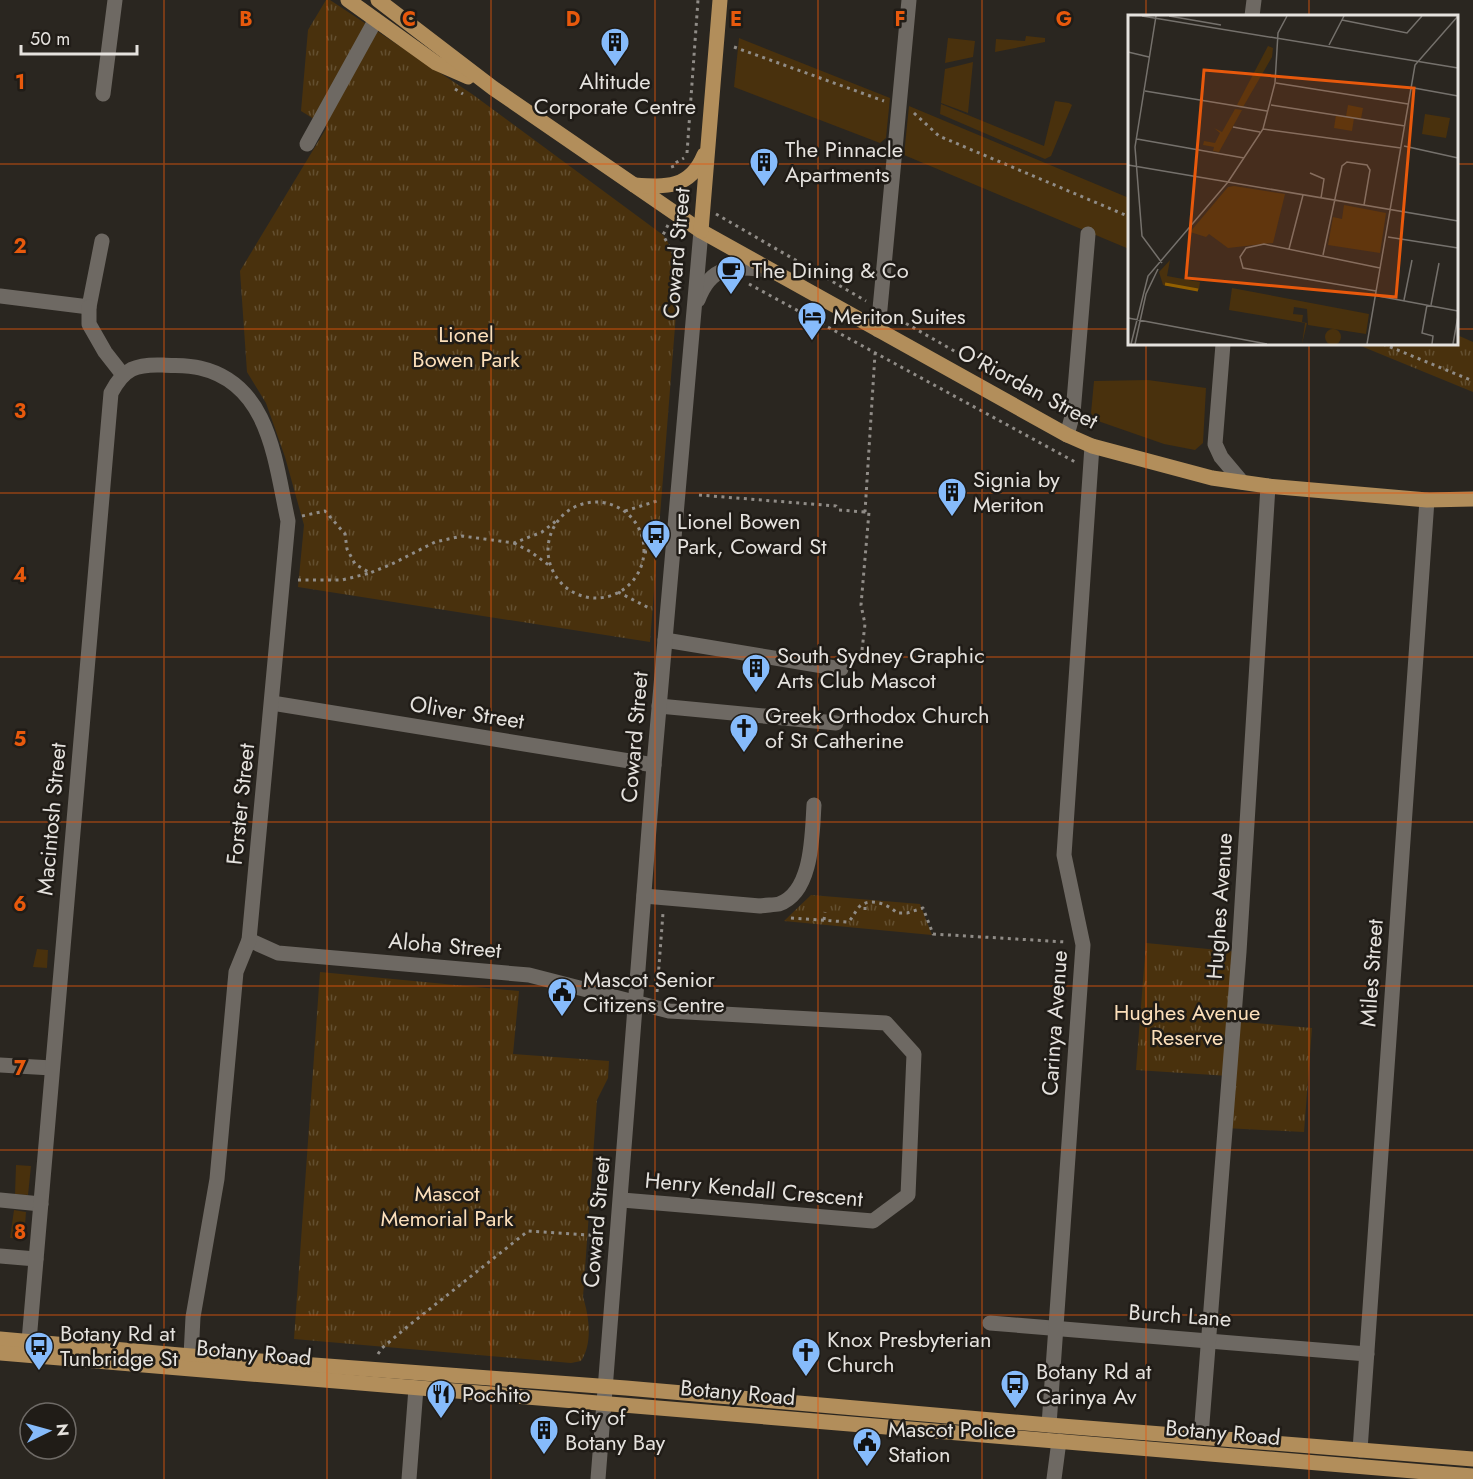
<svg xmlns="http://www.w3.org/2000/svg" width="1473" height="1479" font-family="Jost,sans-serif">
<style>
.grass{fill:#49310d}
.park{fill:url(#park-tufts)}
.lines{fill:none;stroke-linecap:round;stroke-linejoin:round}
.path{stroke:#908c87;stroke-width:3;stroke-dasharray:3 4.5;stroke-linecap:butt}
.minor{stroke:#6e6963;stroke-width:15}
.major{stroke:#b28e5b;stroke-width:15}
.grid{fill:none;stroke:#e8590c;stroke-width:1.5;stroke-opacity:0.55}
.labels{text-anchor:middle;stroke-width:5;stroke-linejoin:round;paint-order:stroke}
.poi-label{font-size:22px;fill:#e5e2de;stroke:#201c17;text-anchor:start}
.street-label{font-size:22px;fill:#e5e2de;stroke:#201c17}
.park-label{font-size:22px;fill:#fcdfba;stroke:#201c17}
.inset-river{fill:none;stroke:#936000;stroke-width:3}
.inset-road{fill:none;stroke:#75716c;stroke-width:1.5}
.view{fill:#e8590c;fill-opacity:0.15;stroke:#e8590c;stroke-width:3}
.inset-edge{fill:none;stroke:#e5e2de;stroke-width:3}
.grid-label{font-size:20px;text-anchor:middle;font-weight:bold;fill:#e8590c;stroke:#201c17;stroke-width:5;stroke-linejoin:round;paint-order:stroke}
</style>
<defs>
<pattern id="park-tufts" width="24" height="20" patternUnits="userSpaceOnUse" patternTransform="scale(1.5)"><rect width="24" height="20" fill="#49310d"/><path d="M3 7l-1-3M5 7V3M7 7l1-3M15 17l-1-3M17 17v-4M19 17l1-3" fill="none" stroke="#634f30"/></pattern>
</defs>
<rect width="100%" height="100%" fill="#2a2620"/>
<g class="grass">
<polygon points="1026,36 1045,38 1045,42 995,52 996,39 1025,41"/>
<polygon points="739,38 890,98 886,138 880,143 734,87"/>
<polygon points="948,38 975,41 973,57 945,63"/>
<polygon points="973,62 968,113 941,103 945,69"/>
<polygon points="1055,101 1069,103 1072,105 1051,156 1045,159 940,114 941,104 1044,146"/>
<polygon points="909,106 1129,198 1129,249 904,155"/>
<polygon points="1148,380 1206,388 1203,443 1195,450 1164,444 1095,420 1091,413 1094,381"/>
<polygon points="37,949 48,950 47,968 33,967"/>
<polygon points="16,1165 31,1166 28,1195 15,1194"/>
<polygon points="14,1210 26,1212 24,1239 10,1238"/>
</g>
<g class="park">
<path d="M326 0H330L472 94 663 235C672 247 676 260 679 276L650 642 298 587 304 525 285 457 266 403 247 372 240 271 327 127 301 111 308 30Z"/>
<polygon points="1457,335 1473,342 1473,392 1356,344 1456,344"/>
<polygon points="811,895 920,904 932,935 784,921"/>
<polygon points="1146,943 1239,952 1234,1021 1312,1028 1304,1132 1225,1128 1229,1076 1136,1070"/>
<path d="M320 972 519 991 513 1054 609 1061 608 1078 597 1100 583 1297C589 1316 593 1343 581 1361L571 1363 294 1339Z"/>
</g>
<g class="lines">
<g class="path">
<polyline points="734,47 884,101"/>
<polyline points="455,89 463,94"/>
<polyline points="914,113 939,136 1130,217"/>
<polyline points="687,153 698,0"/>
<polyline points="673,168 672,165 684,158"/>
<polyline points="716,214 866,301"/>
<polyline points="668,225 663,235 675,257 679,276"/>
<polyline points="749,284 1077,463"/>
<polyline points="893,316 956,352"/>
<polyline points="1383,344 1473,381"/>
<polyline points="699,495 836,506 839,510 865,512"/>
<circle cx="596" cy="550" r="48"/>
<polyline points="625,511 660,500"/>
<polyline points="302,516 325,511 345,534 347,549 355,564 370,573 392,564 435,542 462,536 514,543 542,532 556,521"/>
<polyline points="514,543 531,552 550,566"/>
<polyline points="644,552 655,552"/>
<polyline points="298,580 342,580 370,573"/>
<polyline points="618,592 651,609"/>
<polyline points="862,650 865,624 861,605 869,512 865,512 875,354"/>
<polyline points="865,910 865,904"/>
<path d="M791 918 848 922C853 918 855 911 860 906 871 897 889 905 897 913H907L923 908 933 934 1066 942"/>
<polyline points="824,920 825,912"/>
<polyline points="657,992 663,913"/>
<polyline points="378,1354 382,1348 407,1327 528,1231 602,1236"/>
</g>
<g class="minor">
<polyline points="1252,16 1254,0"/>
<polyline points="103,94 115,0"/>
<polyline points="307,144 375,21"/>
<polyline points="0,296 89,307 102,241"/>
<path d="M698 300C712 262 735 267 769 270"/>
<polyline points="89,307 89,324 105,352 123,375"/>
<polyline points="878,330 909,0"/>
<polyline points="1223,344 1215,444 1221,457 1242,482"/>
<polyline points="1067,435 1073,413 1088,234"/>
<polyline points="665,640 841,669"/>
<polyline points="272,703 654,765"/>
<polyline points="659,706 836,723"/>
<path d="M644 896 760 906C766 905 774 905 779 904 813 892 812 834 814 805"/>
<polyline points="249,940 278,953 529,975 669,1011 886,1023 914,1054 908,1195 873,1221 622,1200"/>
<polyline points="0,1065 52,1068"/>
<polyline points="0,1200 41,1204"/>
<polyline points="0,1256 36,1259"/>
<polyline points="990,1323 1367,1354"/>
<path d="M29 1341 111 393C124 368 136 364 163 365 175 366 188 365 200 368 270 384 275 462 288 521L249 940 236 972 217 1179 193 1317 191 1356"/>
<polyline points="1049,1425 1083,945 1064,855 1092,446"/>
<polyline points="1201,1436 1239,952 1268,486"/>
<polyline points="1360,1450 1427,500"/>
<polyline points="409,1479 416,1388"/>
<polyline points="598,1479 654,765 701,231"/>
<polyline points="1054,1479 1059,1441"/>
</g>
<g class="major">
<polyline points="348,0 436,63 468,77"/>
<polyline points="378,0 493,88 701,231 1067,435 1092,446 1212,478 1268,486 1427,500 1473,499"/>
<path d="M634 185C665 187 690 189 704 155"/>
<polyline points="701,231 720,0"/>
<polyline points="0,1339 191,1356 626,1388 1049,1425 1473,1459"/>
<polyline points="0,1353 1473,1476"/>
</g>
</g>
<path class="grid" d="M164 0V1479M327 0V1479M491 0V1479M655 0V1479M818 0V1479M982 0V1479M1146 0V16M1309 0V16M0 164H1130M1456 164H1473M0 329H1130M1456 329H1473M1146 344V1479M1309 344V1479M0 493H1473M0 657H1473M0 822H1473M0 986H1473M0 1150H1473M0 1315H1473"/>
<defs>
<g id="building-pin" transform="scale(1.5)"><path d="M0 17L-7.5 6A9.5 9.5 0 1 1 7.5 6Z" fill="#86bbfb" stroke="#201c17"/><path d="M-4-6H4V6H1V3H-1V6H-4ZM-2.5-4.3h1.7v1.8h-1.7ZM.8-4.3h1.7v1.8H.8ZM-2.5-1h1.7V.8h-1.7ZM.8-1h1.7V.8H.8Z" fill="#111"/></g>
<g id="cafe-pin" transform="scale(1.5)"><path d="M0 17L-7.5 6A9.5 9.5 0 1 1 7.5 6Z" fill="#86bbfb" stroke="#201c17"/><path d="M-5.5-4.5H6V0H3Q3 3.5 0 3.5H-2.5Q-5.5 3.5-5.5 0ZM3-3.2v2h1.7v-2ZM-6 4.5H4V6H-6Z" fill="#111"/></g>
<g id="hotel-pin" transform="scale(1.5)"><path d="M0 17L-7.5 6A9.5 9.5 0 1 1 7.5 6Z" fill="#86bbfb" stroke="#201c17"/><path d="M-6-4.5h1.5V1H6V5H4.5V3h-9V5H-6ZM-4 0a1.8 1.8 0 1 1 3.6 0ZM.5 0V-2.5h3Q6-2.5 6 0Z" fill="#111"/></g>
<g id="bus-pin" transform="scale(1.5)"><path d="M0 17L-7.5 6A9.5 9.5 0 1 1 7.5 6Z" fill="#86bbfb" stroke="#201c17"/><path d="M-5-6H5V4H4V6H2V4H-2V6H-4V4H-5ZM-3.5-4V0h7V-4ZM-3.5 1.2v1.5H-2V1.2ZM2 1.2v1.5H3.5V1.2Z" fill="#111"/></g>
<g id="church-pin" transform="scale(1.5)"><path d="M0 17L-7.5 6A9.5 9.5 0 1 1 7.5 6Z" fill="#86bbfb" stroke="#201c17"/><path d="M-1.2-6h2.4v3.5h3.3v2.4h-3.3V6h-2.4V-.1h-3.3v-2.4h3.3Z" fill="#111"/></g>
<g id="civic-pin" transform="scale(1.5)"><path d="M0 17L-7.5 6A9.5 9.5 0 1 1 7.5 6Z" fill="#86bbfb" stroke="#201c17"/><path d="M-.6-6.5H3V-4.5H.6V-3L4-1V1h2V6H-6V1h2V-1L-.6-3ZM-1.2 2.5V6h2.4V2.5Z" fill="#111"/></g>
<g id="restaurant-pin" transform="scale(1.5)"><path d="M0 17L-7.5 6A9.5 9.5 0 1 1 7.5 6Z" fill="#86bbfb" stroke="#201c17"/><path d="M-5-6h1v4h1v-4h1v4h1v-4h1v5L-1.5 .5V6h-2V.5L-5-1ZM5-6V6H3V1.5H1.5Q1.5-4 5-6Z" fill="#111"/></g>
</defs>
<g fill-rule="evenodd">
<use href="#building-pin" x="615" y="42"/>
<use href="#building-pin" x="764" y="162"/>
<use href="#cafe-pin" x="731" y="270"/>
<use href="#hotel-pin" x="812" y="316"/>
<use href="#building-pin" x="952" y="492"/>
<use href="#bus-pin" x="656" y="534"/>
<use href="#building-pin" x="756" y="668"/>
<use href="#church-pin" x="744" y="728"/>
<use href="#civic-pin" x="562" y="992"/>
<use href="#bus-pin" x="39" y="1346"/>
<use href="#church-pin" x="806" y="1352"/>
<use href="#bus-pin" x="1015" y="1384"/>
<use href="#restaurant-pin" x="441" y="1394"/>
<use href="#building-pin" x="544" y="1430"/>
<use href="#civic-pin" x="867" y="1442"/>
</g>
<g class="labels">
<g class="poi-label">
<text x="615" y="89" text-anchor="middle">Altitude<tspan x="615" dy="25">Corporate Centre</tspan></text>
<text x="785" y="157">The Pinnacle<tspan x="785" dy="25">Apartments</tspan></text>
<text x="752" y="278">The Dining &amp; Co</text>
<text x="833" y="324">Meriton Suites</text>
<text x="973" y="487">Signia by<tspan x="973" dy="25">Meriton</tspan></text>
<text x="677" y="529">Lionel Bowen<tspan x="677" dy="25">Park, Coward St</tspan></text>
<text x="777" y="663">South Sydney Graphic<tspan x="777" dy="25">Arts Club Mascot</tspan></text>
<text x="765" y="723">Greek Orthodox Church<tspan x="765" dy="25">of St Catherine</tspan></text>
<text x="583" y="987">Mascot Senior<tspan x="583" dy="25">Citizens Centre</tspan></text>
<text x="60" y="1341">Botany Rd at<tspan x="60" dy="25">Tunbridge St</tspan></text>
<text x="827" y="1347">Knox Presbyterian<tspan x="827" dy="25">Church</tspan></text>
<text x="1036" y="1379">Botany Rd at<tspan x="1036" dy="25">Carinya Av</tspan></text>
<text x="462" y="1402">Pochito</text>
<text x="565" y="1425">City of<tspan x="565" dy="25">Botany Bay</tspan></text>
<text x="888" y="1437">Mascot Police<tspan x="888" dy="25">Station</tspan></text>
</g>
<g class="street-label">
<text transform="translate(676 253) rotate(-85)" y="8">Coward Street</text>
<text transform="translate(1028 386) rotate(28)" y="8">O'Riordan Street</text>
<text transform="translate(467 712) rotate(9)" y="8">Oliver Street</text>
<text transform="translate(634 737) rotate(-85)" y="8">Coward Street</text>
<text transform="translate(240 804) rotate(-84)" y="8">Forster Street</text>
<text transform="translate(51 819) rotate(-85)" y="8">Macintosh Street</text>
<text transform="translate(1219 906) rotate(-86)" y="8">Hughes Avenue</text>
<text transform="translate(445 945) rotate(5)" y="8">Aloha Street</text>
<text transform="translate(1371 973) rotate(-86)" y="8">Miles Street</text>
<text transform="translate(1054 1023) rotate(-86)" y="8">Carinya Avenue</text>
<text transform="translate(754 1189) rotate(5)" y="8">Henry Kendall Crescent</text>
<text transform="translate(596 1222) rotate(-85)" y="8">Coward Street</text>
<text transform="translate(1180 1315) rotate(4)" y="8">Burch Lane</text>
<text transform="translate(254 1352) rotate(5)" y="8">Botany Road</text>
<text transform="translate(738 1392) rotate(5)" y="8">Botany Road</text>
<text transform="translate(1223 1432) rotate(5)" y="8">Botany Road</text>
</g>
<g class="park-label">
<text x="466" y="342">Lionel<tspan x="466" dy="25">Bowen Park</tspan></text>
<text x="1187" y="1020">Hughes Avenue<tspan x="1187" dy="25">Reserve</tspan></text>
<text x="447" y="1201">Mascot<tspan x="447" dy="25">Memorial Park</tspan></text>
</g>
</g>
<g transform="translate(1128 15)">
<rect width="330" height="330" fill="#2a2620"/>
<path d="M107 94 114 95 91 137 85 136 86 132 75 130 76 126 87 128 92 118 86 113 94 117ZM42 245 39 261 72 267 71 275 35 270 31 257ZM104 273 241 299 238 319 180 310 179 294 166 292 165 299 175 300 174 307 179 308 174 329 177 308 101 295Z" fill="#49310d"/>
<path d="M140 31 145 33 144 42 115 92 109 90ZM220 90 235 93 233 104 226 103 224 116 206 113 208 100 218 101ZM297 99 322 103 318 123 294 119ZM106 171 157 179 145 228 100 233 81 219 78 222 62 217 100 172ZM216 190 258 198 252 238 200 230 205 202 214 204ZM197 322a8 8 0 1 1 16 0a8 8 0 1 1-16 0Z" fill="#49310d"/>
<path class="inset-river" d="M37 269 70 275"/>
<path class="inset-road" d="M14 1 330 53M28 1 7 132 14 221 34 248M41 1 93 10M214 5 279 18 294 1M201 30 216 1M0 37 21 42M148 68 280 89M286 73 330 81M17 76 139 96M143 90 277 111M105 112 132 117M135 114 273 133M9 124 116 143M276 131 330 143M0 150 100 167M182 158 196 164 193 183M100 167 330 206M260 222 330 233M161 234 175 180M195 240 214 151 219 147 239 150 242 155 236 190M248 276 115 253 112 242 118 233 136 229 252 253M250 281 330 296M276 285 284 245M299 290 294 318 305 321 304 329M303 290 311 248M0 303 139 329M3 329 20 261 100 167 135 114 147 68 150 18 159 1M7 329 18 279 30 254M239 329 287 50 330 1M325 329 330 301"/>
<path class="view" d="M76 55 286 73 268 282 58 263Z"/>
<rect width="330" height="330" class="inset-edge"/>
</g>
<g class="grid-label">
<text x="246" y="26">B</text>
<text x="409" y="26">C</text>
<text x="573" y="26">D</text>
<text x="736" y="26">E</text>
<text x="900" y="26">F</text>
<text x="1064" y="26">G</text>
<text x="20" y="89">1</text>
<text x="20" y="253">2</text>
<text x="20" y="418">3</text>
<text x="20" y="582">4</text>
<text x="20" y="746">5</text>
<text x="20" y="911">6</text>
<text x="20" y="1075">7</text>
<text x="20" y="1239">8</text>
</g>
<g transform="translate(48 1431) rotate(85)"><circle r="28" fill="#201c17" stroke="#6f6b67" stroke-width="1.5"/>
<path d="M0-4.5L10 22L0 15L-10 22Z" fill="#86bbfb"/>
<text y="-9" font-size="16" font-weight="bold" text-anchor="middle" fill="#e5e2de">N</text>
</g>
<path d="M21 45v9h116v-9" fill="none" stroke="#e5e2de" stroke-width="3"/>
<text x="30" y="45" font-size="18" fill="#e5e2de" stroke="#201c17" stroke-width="4.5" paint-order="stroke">50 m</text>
</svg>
